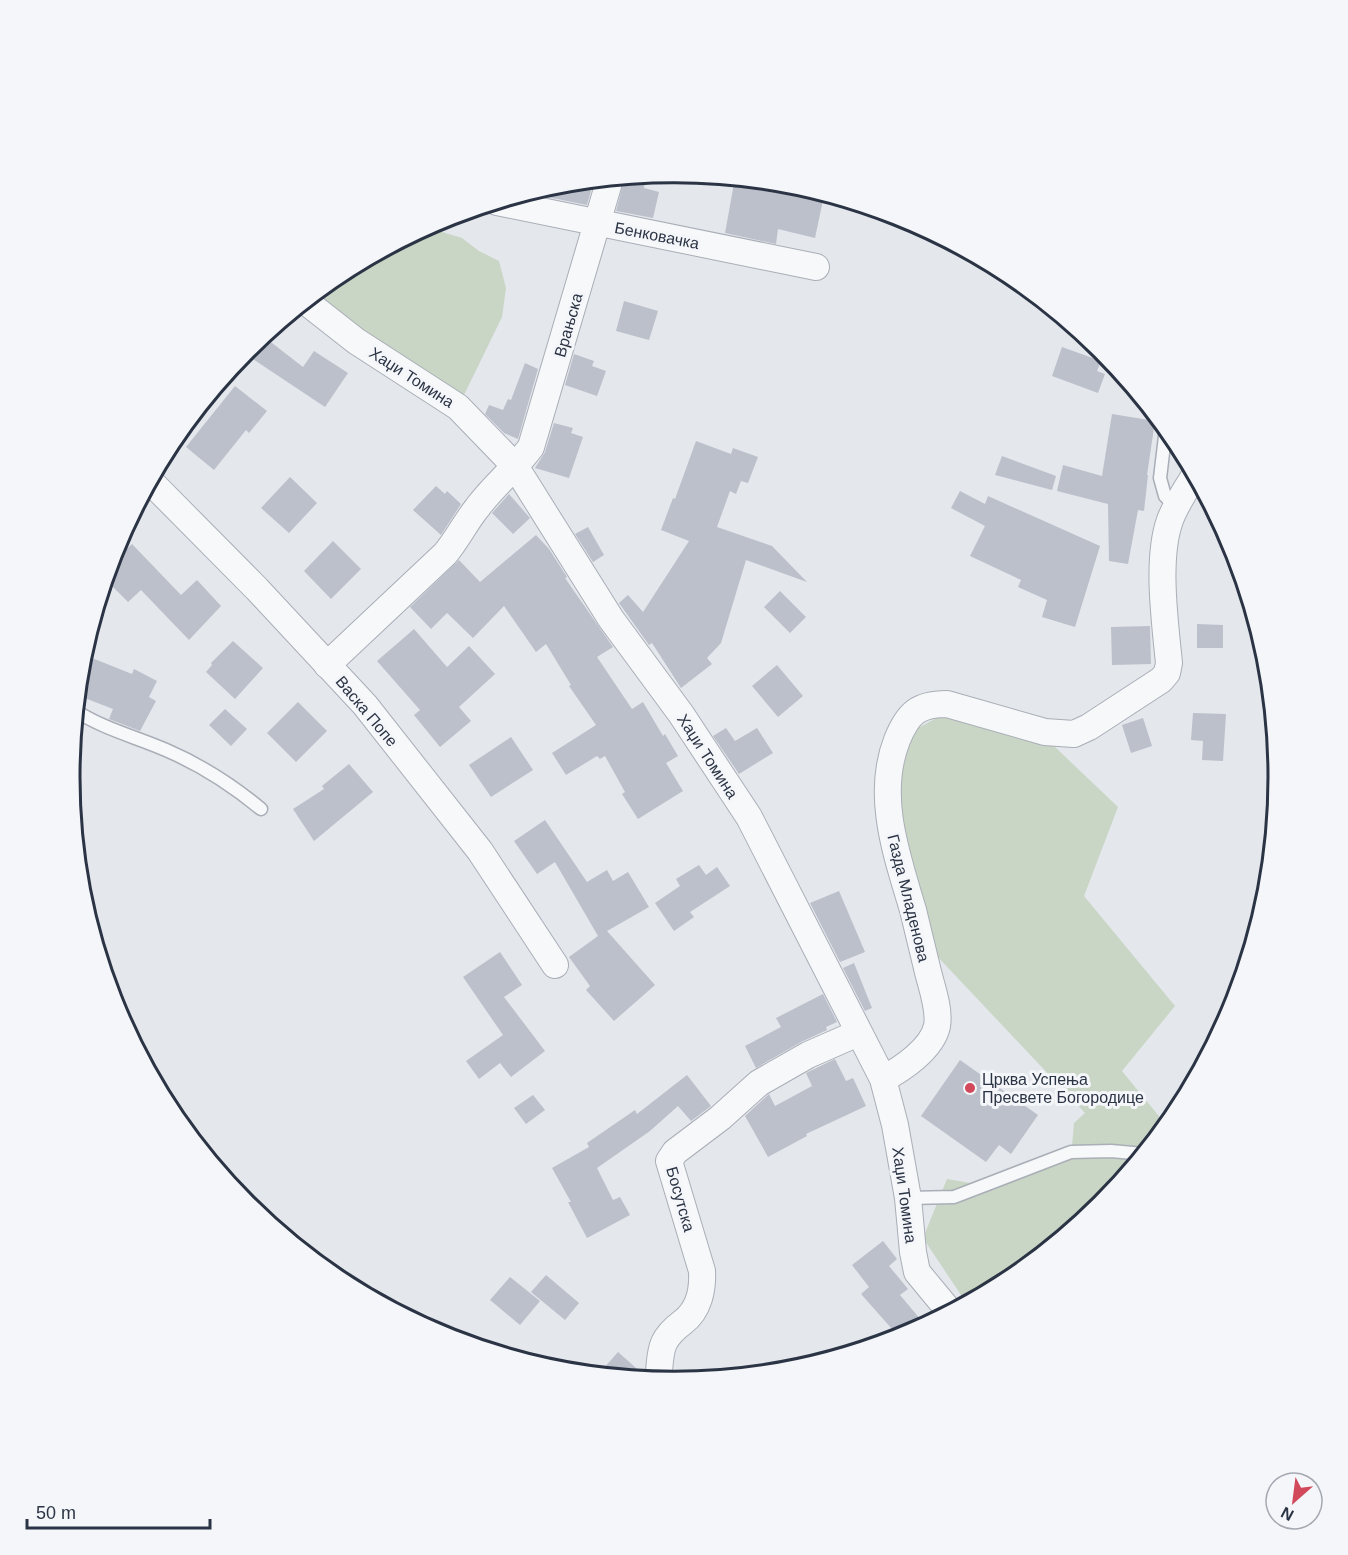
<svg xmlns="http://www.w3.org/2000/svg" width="1348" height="1555" font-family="Helvetica,sans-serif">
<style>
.green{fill:#c9d6c5}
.building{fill:#bbc0ca}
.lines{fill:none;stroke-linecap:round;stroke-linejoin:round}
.lane-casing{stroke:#a9aeb7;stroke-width:15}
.street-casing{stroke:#a9aeb7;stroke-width:28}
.lane{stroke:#f7f8fa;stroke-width:12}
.street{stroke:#f7f8fa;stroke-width:26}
.poi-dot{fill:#d1495b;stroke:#f4f6f9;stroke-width:2}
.labels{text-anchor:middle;stroke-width:6;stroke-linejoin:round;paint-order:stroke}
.street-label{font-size:16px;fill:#2b3445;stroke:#f4f6f9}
.poi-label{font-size:16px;fill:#2b3445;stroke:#f4f6f9;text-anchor:start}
.rim{fill:none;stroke:#2b3445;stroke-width:3}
</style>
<rect width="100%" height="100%" fill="#e4e7ec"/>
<g class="green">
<polygon points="426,227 462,238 479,251 499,261 506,288 502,317 463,397 362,333 316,293 338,274"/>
<polygon points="940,716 1054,746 1118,807 1084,896 1175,1006 1122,1071 1167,1126 1102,1206 1010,1281 967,1304 923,1238 947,1179 970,1183 1072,1146 1074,1123 1085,1113 935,954 899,826 902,774 911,732"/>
</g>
<g class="building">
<polygon points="625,177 645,182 644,188 659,192 653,218 616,211"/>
<polygon points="735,178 784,183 783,190 823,200 815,238 778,229 776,244 725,233"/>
<polygon points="594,180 587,205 527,193 556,184"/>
<polygon points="624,301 658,311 649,340 616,331"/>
<polygon points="263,336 303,367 314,351 348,373 325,407 244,353"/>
<polygon points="1062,347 1101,361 1097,371 1105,374 1098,393 1052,376"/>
<polygon points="574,354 594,361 592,366 606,371 597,396 565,385"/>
<polygon points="525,363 538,369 518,439 504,433 485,414 489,405 503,410 508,399 511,400"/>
<polygon points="235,386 267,411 249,433 246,430 214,470 186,447"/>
<polygon points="1112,414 1155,421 1147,475 1148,475 1144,511 1138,510 1128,564 1109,561 1108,504 1057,491 1063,465 1102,476"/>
<polygon points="554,423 573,428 571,433 583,437 569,478 535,468 545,452"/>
<polygon points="696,441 731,454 733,448 758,457 748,483 741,481 736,494 730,491 717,527 772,546 807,582 746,560 721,643 707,658 712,664 681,688 652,643 649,645 619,603 628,595 643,612 689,541 661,530 673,498 675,499"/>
<polygon points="1002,456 1056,476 1052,490 995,475"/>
<polygon points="290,477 317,503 289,533 261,508"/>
<polygon points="436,486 445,494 447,491 461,504 441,535 413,510"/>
<polygon points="960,491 985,504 988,496 1100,546 1075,627 1042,617 1047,600 1018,587 1021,580 970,556 985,526 951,508"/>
<polygon points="509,494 530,518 513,534 492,513"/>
<polygon points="588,527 604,555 593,562 575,534"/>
<polygon points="536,535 549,549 567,577 565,578 613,647 597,657 632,709 643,702 663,736 665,734 678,756 666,763 683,791 638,819 622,794 625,792 605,756 600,759 597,756 566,775 552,753 596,725 569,686 571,685 546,644 536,652 504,606 473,638 447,613 431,629 410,607 459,560 480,582"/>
<polygon points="333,541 361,569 331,599 304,571"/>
<polygon points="132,544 181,595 197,580 221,606 189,640 141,590 128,602 105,579 109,566"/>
<polygon points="780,591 806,617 790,633 764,607"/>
<polygon points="1197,624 1223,625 1223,648 1197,648"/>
<polygon points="1150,626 1151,664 1112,665 1111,627"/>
<polygon points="414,629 447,667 469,646 495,674 459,707 471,721 440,747 414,715 420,710 377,661"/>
<polygon points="233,641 263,668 235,699 206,672 212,665 211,663"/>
<polygon points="82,654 132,674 134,669 157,681 149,697 156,701 140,731 109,719 113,709 77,695"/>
<polygon points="777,665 803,696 778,717 752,686"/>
<polygon points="298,702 327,731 296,762 267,733"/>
<polygon points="225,709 247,729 231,746 209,725"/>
<polygon points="1193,713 1226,714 1223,761 1202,760 1203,741 1191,740"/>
<polygon points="1143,718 1152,746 1131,753 1122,725"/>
<polygon points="726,728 735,741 757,728 773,753 739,774 713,736"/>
<polygon points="511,737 533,770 491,797 469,765"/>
<polygon points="349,764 373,792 314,841 293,809 324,789 322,786"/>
<polygon points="545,820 587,882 607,870 613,881 628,872 649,907 607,931 655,985 614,1021 586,990 590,986 569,957 598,936 555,862 537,874 514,841"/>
<polygon points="699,865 706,875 717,867 730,886 690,912 694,917 674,931 655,903 680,886 676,879"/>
<polygon points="839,891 865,952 840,962 810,903"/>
<polygon points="500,952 522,985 504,997 545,1051 511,1077 500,1063 479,1079 466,1061 503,1035 463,977"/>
<polygon points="854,963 872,1008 865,1011 843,968"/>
<polygon points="823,994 837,1022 826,1027 827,1030 801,1042 756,1068 745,1046 781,1027 776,1018"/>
<polygon points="835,1059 846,1081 853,1078 866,1106 806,1134 807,1136 768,1157 745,1116 769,1094 775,1106 812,1086 806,1073"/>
<polygon points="960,1060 1038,1115 1011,1154 999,1145 986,1162 921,1116"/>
<polygon points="687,1075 711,1106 691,1121 678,1106 650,1131 597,1168 613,1200 620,1197 630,1215 587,1238 568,1202 571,1202 552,1168 589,1147 587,1143 635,1110 637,1114"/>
<polygon points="533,1095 545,1110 526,1124 514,1108"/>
<polygon points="883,1241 897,1259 889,1266 908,1289 900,1295 926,1326 900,1338 861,1294 869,1287 852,1265"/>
<polygon points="546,1275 579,1303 565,1320 531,1292"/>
<polygon points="510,1277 540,1301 520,1325 490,1300"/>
<polygon points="618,1352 644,1375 643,1379 598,1375"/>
</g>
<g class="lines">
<g class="lane-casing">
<g id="lane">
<polyline points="1166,428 1160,478 1165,496 1176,507"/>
<path d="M76 711C104 729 136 737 166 750 201 765 232 785 261 809"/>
<polyline points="908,1198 954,1197 1071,1152 1111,1151 1144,1154"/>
</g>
</g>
<g class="street-casing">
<g id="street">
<polyline points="497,202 816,267"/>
<polyline points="305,301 356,341 458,407 515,466 611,619 681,714 749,817 883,1079 895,1125 908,1198 913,1252 917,1272 950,1312"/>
<polyline points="150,481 257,589 365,705 480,851 555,965"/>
<path d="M327 665 445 554C457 540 465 523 477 508 493 486 515 469 531 447L610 179"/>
<path d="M883 1079C902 1069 932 1049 937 1026 940 1010 932 988 928 972 923 951 918 931 913 910 897 856 875 796 897 740 908 713 918 704 947 704L1045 732 1074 734 1089 727 1161 680 1167 673 1169 663C1165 622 1156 559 1170 520 1176 504 1186 489 1195 475"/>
<path d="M658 1380C660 1368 659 1354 664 1343 668 1334 675 1328 683 1322 699 1310 703 1289 702 1271L669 1161 675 1152 720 1118 759 1083 808 1055 858 1033"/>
</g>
</g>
<use href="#lane" class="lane"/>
<use href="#street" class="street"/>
</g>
<circle class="poi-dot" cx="970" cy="1088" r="6"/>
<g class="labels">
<g class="street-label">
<text transform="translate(657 235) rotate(11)" y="6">Бенковачка</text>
<text transform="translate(568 325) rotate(-74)" y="6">Врањска</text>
<text transform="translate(412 377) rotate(33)" y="6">Хаџи Томина</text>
<text transform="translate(367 711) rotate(50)" y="6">Васка Попе</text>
<text transform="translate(708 756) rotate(57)" y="6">Хаџи Томина</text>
<text transform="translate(909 898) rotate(76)" y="6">Газда Младенова</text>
<text transform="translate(905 1195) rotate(82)" y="6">Хаџи Томина</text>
<text transform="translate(681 1199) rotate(74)" y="6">Босутска</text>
</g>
<g class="poi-label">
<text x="982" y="1085">Црква Успења<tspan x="982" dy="18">Пресвете Богородице</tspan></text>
</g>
</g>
<path d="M0 0H1348V1555H0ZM80 777a594 594 0 1 1 1188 0a594 594 0 1 1-1188 0Z" fill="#f4f6f9" fill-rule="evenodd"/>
<path class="rim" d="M80 777a594 594 0 1 1 1188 0a594 594 0 1 1-1188 0Z"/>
<g transform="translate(1294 1501) rotate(208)"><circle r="28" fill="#f4f6f9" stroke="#a4a8b1" stroke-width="1.5"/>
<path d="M0-4.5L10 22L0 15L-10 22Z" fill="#d1495b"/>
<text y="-9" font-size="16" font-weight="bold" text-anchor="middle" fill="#2b3445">N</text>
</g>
<path d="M27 1519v9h183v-9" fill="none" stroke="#2b3445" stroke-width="3"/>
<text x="36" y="1519" font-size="18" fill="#2b3445" stroke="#f4f6f9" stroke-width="4.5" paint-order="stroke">50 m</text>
</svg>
